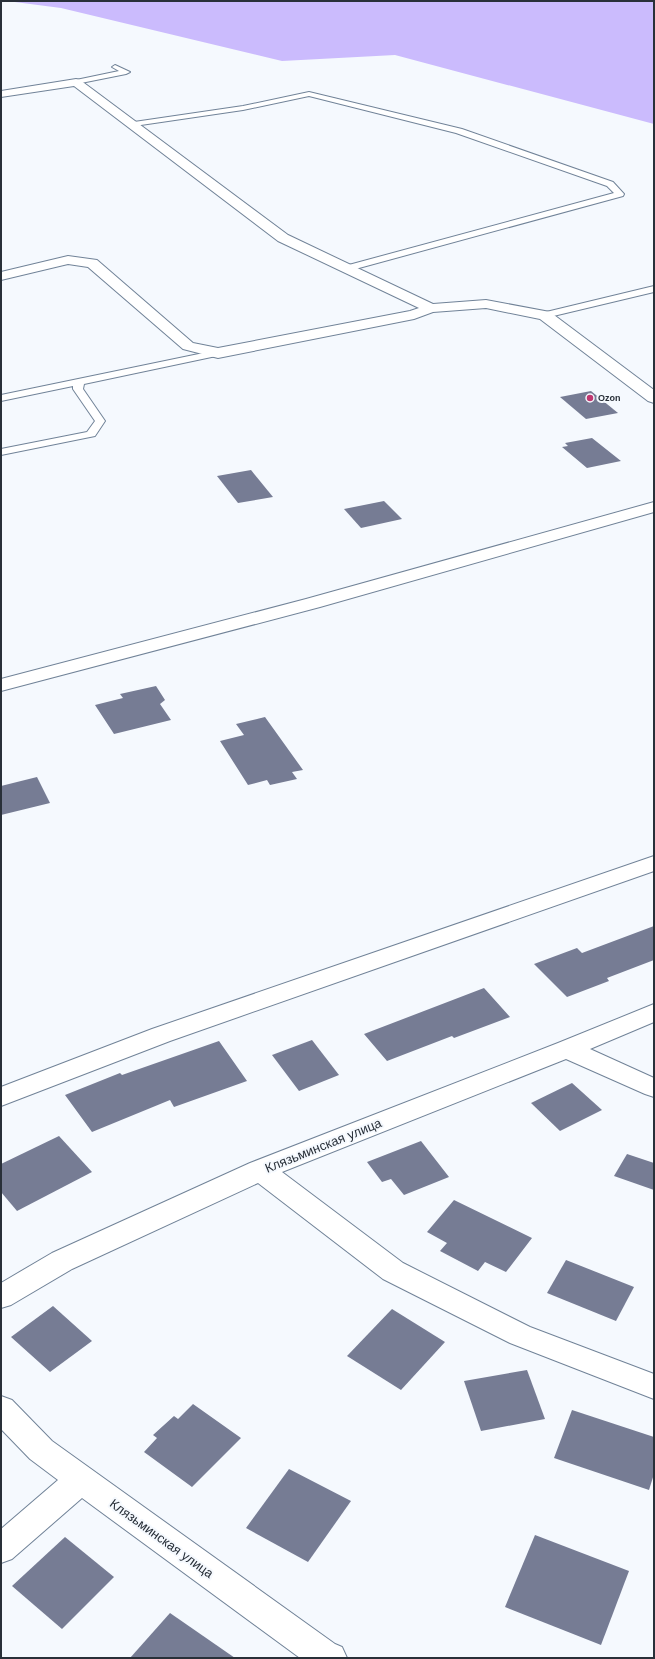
<svg xmlns="http://www.w3.org/2000/svg" width="655" height="1659" font-family="Arial,sans-serif">
<style>
.forest{fill:#cbbbfd}
.building{fill:#767c94}
.lines{fill:none;stroke-linecap:round;stroke-linejoin:round}
.lane-casing{stroke:#718398;stroke-width:2}
.street-casing{stroke:#718398;stroke-width:2}
.lane{fill:#fff;fill-rule:evenodd}
.street{fill:#fff;fill-rule:evenodd}
.poi-dot{fill:#c13770;stroke:#f5f9fe;stroke-width:1.5}
.labels{text-anchor:middle;stroke-width:4;stroke-linejoin:round;paint-order:stroke}
.far-poi-label{font-size:9px;font-weight:bold;fill:#293039;stroke:#f5f9fe;text-anchor:start}
.near-street-label{font-size:13px;fill:#293039;stroke:#f5f9fe}
</style>
<rect width="100%" height="100%" fill="#f5f9fe"/>
<polygon class="forest" points="7,1 654,1 654,124 395,55 282,61 61,8"/>
<g class="building">
<polygon points="591,391 618,413 586,419 560,397"/>
<polygon points="592,438 621,461 587,468 562,447 568,446 565,443"/>
<polygon points="251,470 273,497 238,503 217,476"/>
<polygon points="384,501 402,519 361,528 344,509"/>
<polygon points="156,686 165,700 160,704 171,720 114,734 95,705 123,698 120,694"/>
<polygon points="265,717 303,770 292,772 297,779 270,785 267,780 248,785 220,741 244,735 236,724"/>
<polygon points="37,777 50,803 1,815 1,786"/>
<polygon points="654,926 654,960 607,978 609,981 567,997 534,964 577,948 582,953"/>
<polygon points="484,988 510,1017 454,1038 452,1036 387,1061 364,1034"/>
<polygon points="312,1040 339,1075 299,1091 272,1055"/>
<polygon points="219,1041 247,1081 174,1107 170,1100 92,1132 65,1095 120,1073 122,1075"/>
<polygon points="572,1083 602,1110 560,1131 531,1103"/>
<polygon points="59,1136 92,1172 17,1211 1,1192 1,1164"/>
<polygon points="421,1141 449,1177 404,1195 391,1179 382,1182 367,1162"/>
<polygon points="627,1154 654,1163 654,1190 614,1176"/>
<polygon points="454,1200 532,1238 506,1272 485,1262 478,1271 440,1251 447,1243 427,1232"/>
<polygon points="566,1260 634,1287 616,1321 547,1293"/>
<polygon points="53,1306 92,1341 50,1372 11,1337"/>
<polygon points="392,1309 445,1342 401,1390 347,1356"/>
<polygon points="527,1370 545,1419 481,1431 464,1381"/>
<polygon points="193,1404 241,1438 192,1487 144,1452 157,1438 153,1435 174,1416 178,1419"/>
<polygon points="572,1410 654,1437 654,1474 649,1490 554,1458"/>
<polygon points="289,1469 351,1501 308,1562 246,1528"/>
<polygon points="535,1535 629,1571 601,1645 505,1607"/>
<polygon points="65,1537 114,1577 62,1629 12,1586"/>
<polygon points="170,1613 235,1658 130,1658"/>
</g>
<g class="lines">
<g class="lane-casing">
<g id="lane">
<polygon points="115,65 130,72 126,74 76,84 72,82 76,80 119,71 112,67"/>
<polygon points="309,92 462,129 613,182 624,194 623,196 348,271 345,270 344,268 345,266 614,193 607,186 456,133 309,96 243,110 134,126 130,124 134,122 243,106"/>
<polygon points="654,286 654,292 545,318 540,315 542,313"/>
<polygon points="218,350 221,351 223,353 221,355 84,384 83,389 105,421 95,436 1,455 1,449 87,432 95,421 73,389 73,386 1,401 1,395"/>
</g>
</g>
<g class="street-casing">
<g id="street">
<polygon points="76,79 80,80 288,235 433,304 486,300 550,312 654,390 654,403 648,401 540,319 486,308 433,312 414,319 218,358 183,349 88,267 68,264 1,280 1,272 68,256 97,260 193,343 218,348 410,311 419,308 278,241 74,86 1,97 1,91"/>
<polygon points="654,502 654,512 320,607 1,691 1,679 306,599"/>
<polygon points="654,856 654,871 170,1041 1,1106 1,1087 152,1029"/>
<polygon points="654,1004 654,1022 590,1049 654,1078 654,1097 645,1094 566,1059 282,1172 403,1263 530,1327 654,1374 654,1399 510,1343 383,1279 258,1183 72,1269 11,1305 1,1308 1,1283 52,1253 250,1163 558,1043"/>
<polygon points="1,1396 12,1400 52,1441 335,1644 342,1647 347,1658 300,1658 82,1498 12,1559 1,1563 1,1529 58,1480 30,1459 1,1429"/>
</g>
</g>
<use href="#lane" class="lane"/>
<use href="#street" class="street"/>
</g>
<circle class="poi-dot" cx="590" cy="398" r="4"/>
<g class="labels">
<g class="far-poi-label">
<text x="598" y="401">Ozon</text>
</g>
<g class="near-street-label">
<text transform="translate(323 1145) rotate(-22)" y="5">Клязьминская улица</text>
<text transform="translate(162 1538) rotate(36)" y="5">Клязьминская улица</text>
</g>
</g>
<rect width="655" height="1659" fill="none" stroke="#293039" stroke-width="4"/>
</svg>
